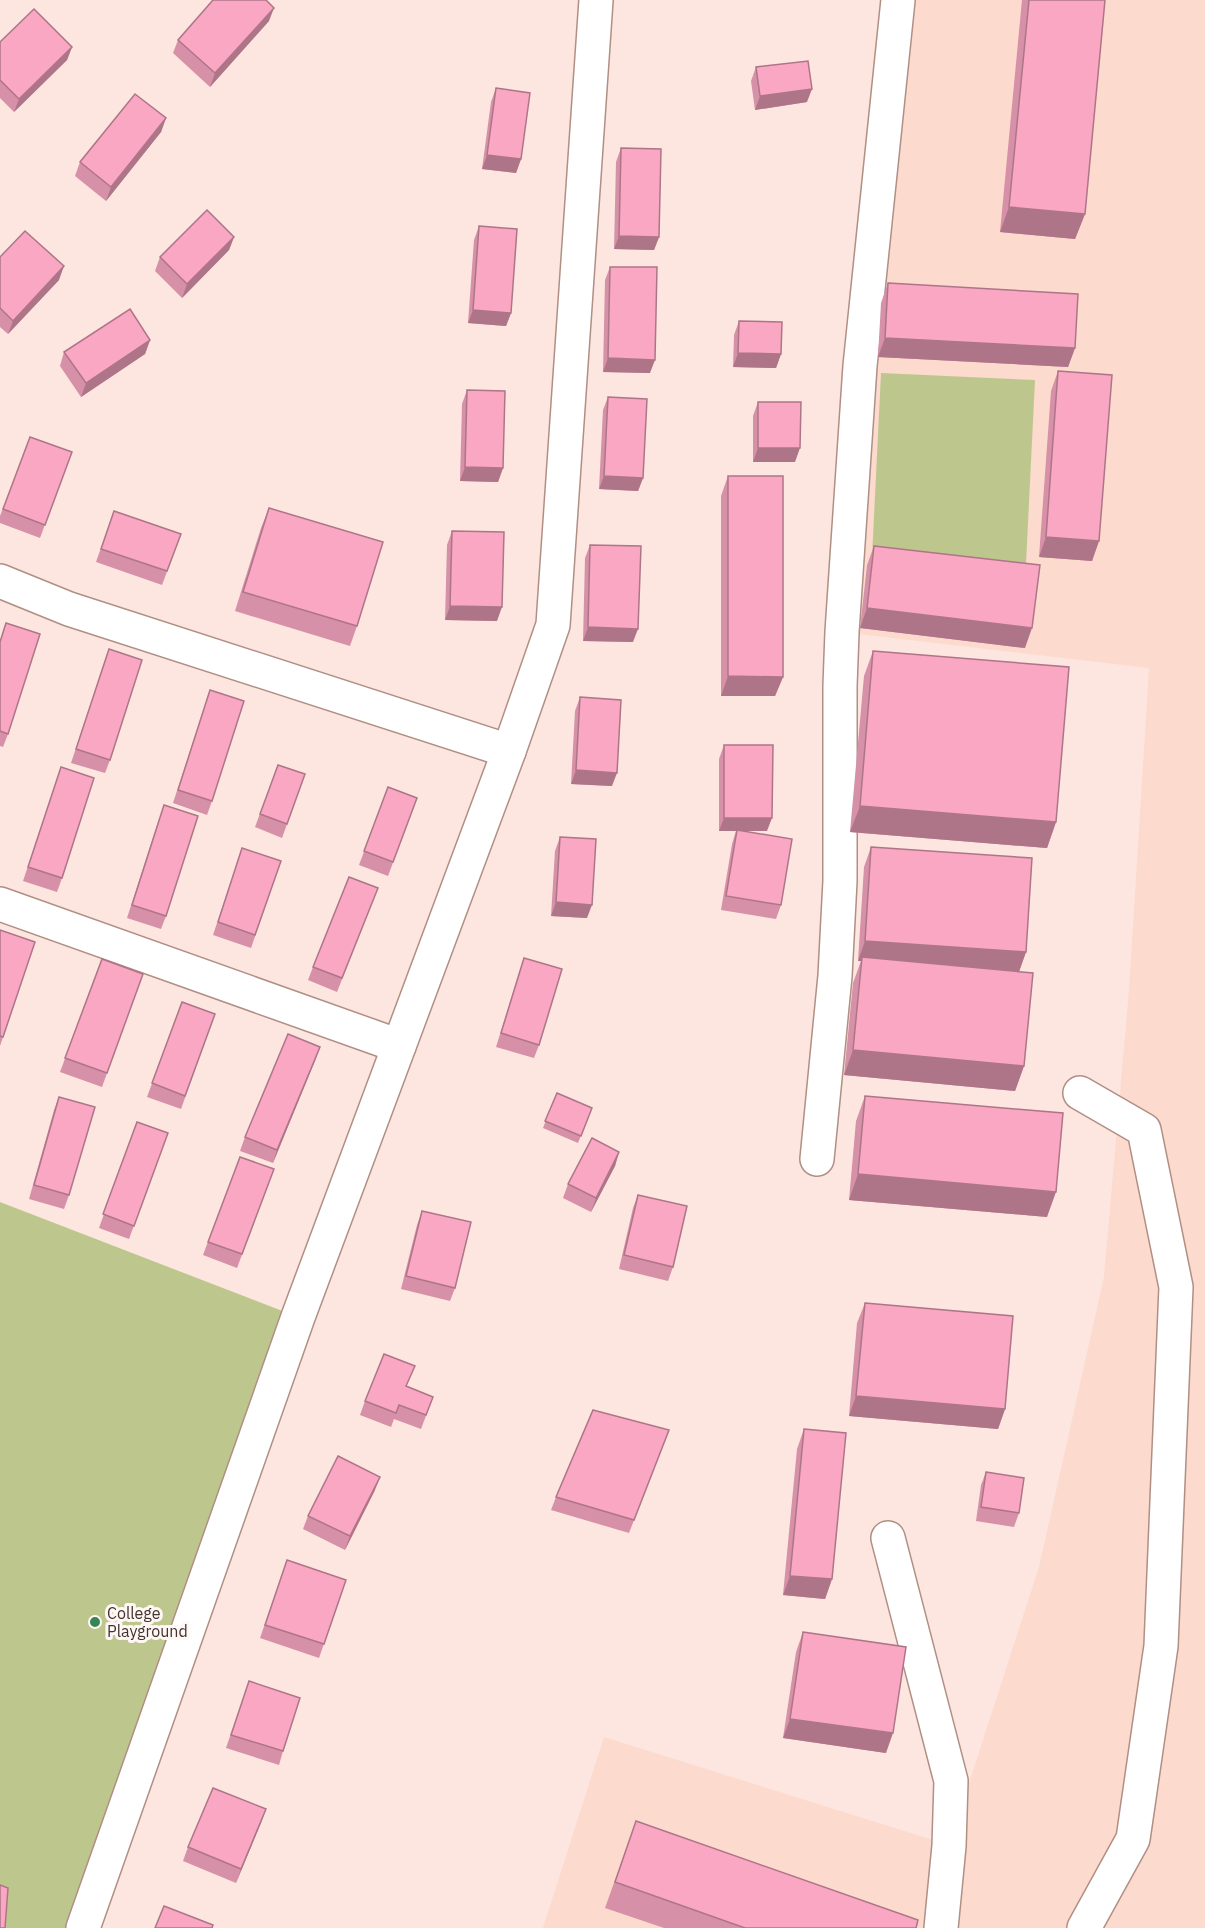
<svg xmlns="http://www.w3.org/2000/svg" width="1205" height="1928" font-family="'IBM Plex Sans',sans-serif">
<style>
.built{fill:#fddace}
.green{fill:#bdc78d}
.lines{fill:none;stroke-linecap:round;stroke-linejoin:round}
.minor-casing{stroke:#b08f84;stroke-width:36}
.minor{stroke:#fff;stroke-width:33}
.wall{fill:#d690a7}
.shaded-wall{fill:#ae7588}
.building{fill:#f9a7c2;stroke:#ae7588;stroke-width:1.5}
.poi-dot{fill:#358555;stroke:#fff7f5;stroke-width:2}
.labels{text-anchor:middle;stroke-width:6;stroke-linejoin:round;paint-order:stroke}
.poi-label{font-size:16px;fill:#41342f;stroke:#fff7f5;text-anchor:start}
</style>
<rect width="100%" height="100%" fill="#fce6df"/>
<polygon class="built" points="898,0 1205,0 1205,1928 543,1928 604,1737 949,1845 1039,1567 1104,1277 1129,990 1149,668 842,632"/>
<g class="green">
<polygon points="881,373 1035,380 1026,564 872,557"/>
<polygon points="0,1202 298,1317 83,1928 0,1928"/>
</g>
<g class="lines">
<g class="minor-casing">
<g id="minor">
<polyline points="0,581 69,609 509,751"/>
<polyline points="0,904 399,1046"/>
<polyline points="1080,1093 1144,1130 1176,1287 1161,1646 1133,1839 1084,1928"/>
<polyline points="817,1159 835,976 840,881 840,686 842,632 860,366 898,0"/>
<polyline points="888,1538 951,1781 949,1846 941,1928"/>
<polyline points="83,1928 298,1317 509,751 553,625 596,0"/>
</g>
</g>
<use href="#minor" class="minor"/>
</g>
<g class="wall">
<polygon points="1022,0 1105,0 1085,214 1075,239 1000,232"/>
<polygon points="269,21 210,87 173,53 178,40"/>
<polygon points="0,42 72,47 67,60 14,112 0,98"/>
<polygon points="756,67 807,102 755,110 751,81"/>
<polygon points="496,88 521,159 516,173 482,169 491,102"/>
<polygon points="166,118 161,132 106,201 75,176 80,162"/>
<polygon points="621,148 659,237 654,250 614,249 616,162"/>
<polygon points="479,226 511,313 506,326 468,323 474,240"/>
<polygon points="234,237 229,250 182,298 155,271 160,257"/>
<polygon points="0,257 59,280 8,334 0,327"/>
<polygon points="610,267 650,373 603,372 605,280"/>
<polygon points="888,283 1075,348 1068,367 878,357 881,303"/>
<polygon points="739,321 781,354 776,368 733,367 734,335"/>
<polygon points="150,340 145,354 81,397 60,366 64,352"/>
<polygon points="1058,371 1099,541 1092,561 1039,557 1051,391"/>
<polygon points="467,390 503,468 498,482 460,481 462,404"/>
<polygon points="608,397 643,478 638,491 599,489 603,410"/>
<polygon points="758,402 795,462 753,462 753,416"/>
<polygon points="30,437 72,452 40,538 0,523 0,516"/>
<polygon points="728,476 783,677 775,696 721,696 721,496"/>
<polygon points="269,508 357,626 350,646 235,611 261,528"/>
<polygon points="114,511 181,534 162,585 96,562"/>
<polygon points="452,531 497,621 445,620 447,545"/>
<polygon points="590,545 633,642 583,641 585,558"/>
<polygon points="874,546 1025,648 860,628 867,565"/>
<polygon points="6,623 8,734 3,747 0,746 0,641"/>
<polygon points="109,649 110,760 105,773 71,763"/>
<polygon points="873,651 1056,822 1047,848 850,832 864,676"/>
<polygon points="210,690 212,801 207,815 173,803"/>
<polygon points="580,697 612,786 571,784 575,711"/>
<polygon points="724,745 767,831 744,831 781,905 776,919 721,910 732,844 736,831 719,831 719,759"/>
<polygon points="278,765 305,774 282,838 255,827"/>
<polygon points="61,767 62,878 57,892 23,881"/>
<polygon points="388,787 417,798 388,876 359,865"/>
<polygon points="159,819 166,916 161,929 127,918"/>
<polygon points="560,837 587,918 551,916 555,851"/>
<polygon points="871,847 1026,952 1019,971 1024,1066 1015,1091 844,1075 853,983 861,961 858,961 864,867"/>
<polygon points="242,848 281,861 251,948 213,935"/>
<polygon points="378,888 337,992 308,980 313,967"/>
<polygon points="0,930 3,1037 0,1046"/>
<polygon points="524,958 539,1045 534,1058 496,1047"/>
<polygon points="102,959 143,974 102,1087 60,1072"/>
<polygon points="182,1002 215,1014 181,1109 147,1097"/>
<polygon points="320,1047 273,1163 240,1151 245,1137"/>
<polygon points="557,1093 592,1108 578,1143 543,1128"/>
<polygon points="865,1096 1047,1217 849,1200 856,1121"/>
<polygon points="59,1097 69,1195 64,1209 29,1199 54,1110"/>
<polygon points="137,1122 168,1133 129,1239 99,1228"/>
<polygon points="619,1152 615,1166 591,1212 563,1198 568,1184"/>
<polygon points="240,1157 274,1169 237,1268 203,1255"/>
<polygon points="638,1195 673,1267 668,1281 619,1269 633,1208"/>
<polygon points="422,1211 455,1288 450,1301 401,1289 417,1225"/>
<polygon points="865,1303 1005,1409 998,1429 849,1416 857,1323"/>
<polygon points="407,1386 433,1397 421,1429 394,1419 391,1427 360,1415 365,1401"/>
<polygon points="804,1429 832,1579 825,1599 783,1595 797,1449"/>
<polygon points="669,1430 629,1533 551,1510 556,1497"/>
<polygon points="986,1472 1019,1513 1014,1527 976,1521 981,1485"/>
<polygon points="375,1490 345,1550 303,1529 308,1516"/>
<polygon points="287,1560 346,1580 319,1658 260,1638"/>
<polygon points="803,1632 886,1753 783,1738 796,1652"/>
<polygon points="249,1681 283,1751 279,1765 226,1748"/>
<polygon points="266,1809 236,1883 183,1861 188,1847"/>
<polygon points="636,1821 916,1928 664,1928 605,1908"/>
</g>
<g class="shaded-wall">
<polygon points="274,8 269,21 210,87 215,73"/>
<polygon points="72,47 67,60 14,112 19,99"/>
<polygon points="812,89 807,102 755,110 760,96"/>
<polygon points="166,118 161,132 106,201 111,187"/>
<polygon points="487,155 521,159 516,173 482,169"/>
<polygon points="1009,207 1085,214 1075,239 1000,232"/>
<polygon points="619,236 659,237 654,250 614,249"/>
<polygon points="234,237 229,250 182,298 187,284"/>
<polygon points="64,266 59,280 8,334 13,321"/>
<polygon points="473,310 511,313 506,326 468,323"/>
<polygon points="885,338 1075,348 1068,367 878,357"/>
<polygon points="150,340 145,354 81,397 86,383"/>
<polygon points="738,353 781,354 776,368 733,367"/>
<polygon points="608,358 655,360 650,373 603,372"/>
<polygon points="758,448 800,448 795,462 753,462"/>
<polygon points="465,467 503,468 498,482 460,481"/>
<polygon points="604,476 643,478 638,491 599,489"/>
<polygon points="1046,537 1099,541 1092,561 1039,557"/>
<polygon points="450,606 502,607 497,621 445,620"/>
<polygon points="867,608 1032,628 1025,648 860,628"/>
<polygon points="588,627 638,629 633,642 583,641"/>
<polygon points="728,676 783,677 775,696 721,696"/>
<polygon points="576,770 617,773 612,786 571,784"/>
<polygon points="860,806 1056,822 1047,848 850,832"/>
<polygon points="724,818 772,818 767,831 719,831"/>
<polygon points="556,902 592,905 587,918 551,916"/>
<polygon points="865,941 1026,952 1019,972 862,957 861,961 858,961"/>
<polygon points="320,1047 315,1061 273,1163 277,1150"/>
<polygon points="853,1050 1024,1066 1015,1091 844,1075"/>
<polygon points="619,1152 615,1166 591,1212 596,1198"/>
<polygon points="858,1174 1056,1192 1047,1217 849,1200"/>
<polygon points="856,1396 1005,1409 998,1429 849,1416"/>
<polygon points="380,1477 375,1490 345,1550 350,1536"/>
<polygon points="790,1576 832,1579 825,1599 783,1595"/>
<polygon points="790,1719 893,1733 886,1753 783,1738"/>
<polygon points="266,1809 261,1823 236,1883 241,1869"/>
</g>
<g class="building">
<polygon points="213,0 266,0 274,8 215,73 178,40"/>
<polygon points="1029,0 1105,0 1085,214 1009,207"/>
<polygon points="34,9 72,47 19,99 0,80 0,42"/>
<polygon points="808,61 812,89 760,96 756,67"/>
<polygon points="496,88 530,93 521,159 487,155"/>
<polygon points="135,94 166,118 111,187 80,162"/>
<polygon points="621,148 661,149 659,237 619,236"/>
<polygon points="207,210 234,237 187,284 160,257"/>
<polygon points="479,226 517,229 511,313 473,310"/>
<polygon points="25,231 64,266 13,321 0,308 0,257"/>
<polygon points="610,267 657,267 655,360 608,358"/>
<polygon points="888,283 1078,294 1075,348 885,338"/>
<polygon points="130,309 150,340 86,383 64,352"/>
<polygon points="739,321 782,322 781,354 738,353"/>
<polygon points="1058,371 1112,375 1099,541 1046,537"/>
<polygon points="467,390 505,391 503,468 465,467"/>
<polygon points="608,397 647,399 643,478 604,476"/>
<polygon points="758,402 801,402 800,448 758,448"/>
<polygon points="30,437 72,452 45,525 3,509"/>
<polygon points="728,476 783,476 783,677 728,676"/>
<polygon points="269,508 383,542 357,626 243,592"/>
<polygon points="114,511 181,534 167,571 101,549"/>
<polygon points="452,531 504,532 502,607 450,606"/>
<polygon points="590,545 641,546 638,629 588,627"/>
<polygon points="874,546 1040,565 1032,628 867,608"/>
<polygon points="6,623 40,634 8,734 0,731 0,642"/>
<polygon points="109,649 142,660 110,760 76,749"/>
<polygon points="873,651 1069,667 1056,822 860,806"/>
<polygon points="210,690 244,701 212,801 178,790"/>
<polygon points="580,697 621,700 617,773 576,770"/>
<polygon points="724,745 773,745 772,818 724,818"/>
<polygon points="278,765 305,774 287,824 260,814"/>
<polygon points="61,767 94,778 62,878 28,867"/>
<polygon points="388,787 417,798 393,862 364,851"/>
<polygon points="164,805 198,816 166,916 132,905"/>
<polygon points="737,830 792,839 781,905 726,896"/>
<polygon points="560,837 596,839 592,905 556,902"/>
<polygon points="871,847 1032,858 1026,952 865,941"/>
<polygon points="242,848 281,861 255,935 218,922"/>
<polygon points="349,877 378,888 342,978 313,967"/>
<polygon points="0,930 35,942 3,1037 0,1036"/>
<polygon points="862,957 1033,973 1024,1066 853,1050"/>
<polygon points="524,958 562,969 539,1045 501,1033"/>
<polygon points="102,959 143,974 107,1073 65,1058"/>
<polygon points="182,1002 215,1014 185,1096 152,1083"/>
<polygon points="288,1034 320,1047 277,1150 245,1137"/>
<polygon points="557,1093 592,1108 581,1136 545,1121"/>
<polygon points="865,1096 1063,1113 1056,1192 858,1174"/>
<polygon points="59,1097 95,1107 69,1195 34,1185"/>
<polygon points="137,1122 168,1133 134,1226 103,1214"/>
<polygon points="592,1138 619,1152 596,1198 568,1184"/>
<polygon points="240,1157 274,1169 242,1254 208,1242"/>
<polygon points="638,1195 687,1206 673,1267 624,1255"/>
<polygon points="422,1211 471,1222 455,1288 406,1276"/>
<polygon points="865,1303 1013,1316 1005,1409 856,1396"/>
<polygon points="384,1354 415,1366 406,1386 433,1397 426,1415 399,1405 396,1413 365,1401"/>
<polygon points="593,1410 669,1430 634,1520 556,1497"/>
<polygon points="804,1429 846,1433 832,1579 790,1576"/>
<polygon points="338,1456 380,1477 350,1536 308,1516"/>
<polygon points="986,1472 1024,1478 1019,1513 981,1507"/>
<polygon points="287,1560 346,1580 324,1644 265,1625"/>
<polygon points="803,1632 906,1647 893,1733 790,1719"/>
<polygon points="249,1681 300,1698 283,1751 231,1735"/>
<polygon points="213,1788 266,1809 241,1869 188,1847"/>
<polygon points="636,1821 918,1920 916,1928 745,1928 615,1882"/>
<polygon points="0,1885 8,1888 5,1928 0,1928"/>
<polygon points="164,1906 213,1925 212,1928 155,1928"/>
</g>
<circle class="poi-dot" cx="95" cy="1622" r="6"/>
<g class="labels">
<g class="poi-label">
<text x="107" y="1619">College<tspan x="107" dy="18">Playground</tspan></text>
</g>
</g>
</svg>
